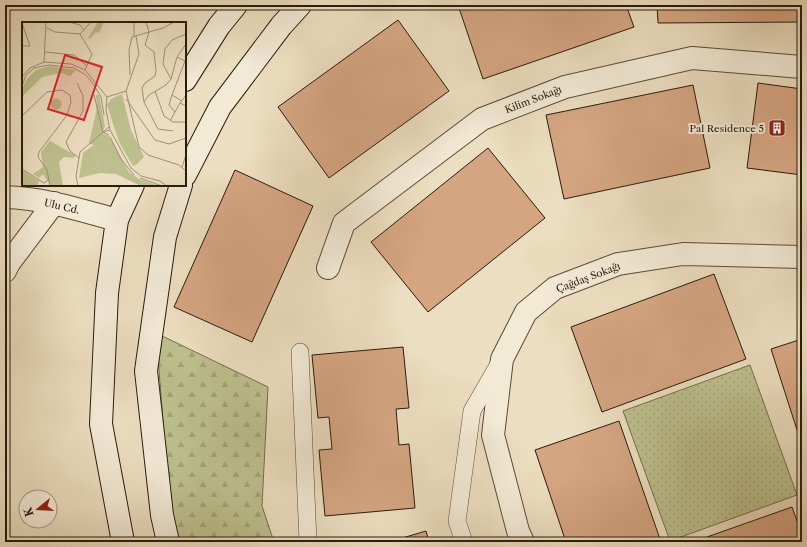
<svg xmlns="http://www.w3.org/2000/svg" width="807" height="547" font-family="'Libre Caslon Text',serif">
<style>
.forest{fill:url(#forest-firs);stroke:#726e4e}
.park{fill:url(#park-dots);stroke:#726e4e}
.building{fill:#d5a582;stroke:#281c0e}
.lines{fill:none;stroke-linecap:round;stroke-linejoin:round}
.service-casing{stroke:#594c3a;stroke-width:18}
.minor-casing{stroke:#594c3a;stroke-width:24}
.secondary-casing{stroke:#281c0e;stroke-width:24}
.service{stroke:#f3ead6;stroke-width:17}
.minor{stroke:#f3ead6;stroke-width:22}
.secondary{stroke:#f3ead6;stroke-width:22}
.labels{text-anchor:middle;stroke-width:4;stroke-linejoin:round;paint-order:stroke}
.street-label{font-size:10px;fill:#281c0e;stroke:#f3ead6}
.poi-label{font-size:10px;fill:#281c0e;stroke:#f3ead6;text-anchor:end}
.inset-road{fill:none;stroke:#9e9079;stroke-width:1}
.view{fill:#d62828;fill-opacity:0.15;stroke:#d62828;stroke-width:2}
.inset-edge{fill:none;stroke:#281c0e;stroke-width:2}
</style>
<defs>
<pattern id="forest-firs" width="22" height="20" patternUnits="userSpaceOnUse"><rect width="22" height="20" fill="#bdc08e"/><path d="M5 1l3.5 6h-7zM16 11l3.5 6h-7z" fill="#a2a479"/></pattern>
<pattern id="park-dots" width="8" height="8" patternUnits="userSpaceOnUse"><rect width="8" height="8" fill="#bdc08e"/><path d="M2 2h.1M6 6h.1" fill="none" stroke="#a2a479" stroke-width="1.8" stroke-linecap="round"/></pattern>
</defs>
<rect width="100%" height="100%" fill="#ecdec0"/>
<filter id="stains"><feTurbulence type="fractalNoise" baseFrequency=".005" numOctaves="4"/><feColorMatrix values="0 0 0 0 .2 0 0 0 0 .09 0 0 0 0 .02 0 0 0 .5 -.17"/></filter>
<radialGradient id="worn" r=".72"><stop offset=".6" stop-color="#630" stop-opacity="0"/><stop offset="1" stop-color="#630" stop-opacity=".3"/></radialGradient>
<polygon class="forest" points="156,333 268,387 262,506 274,542 177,542 170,509"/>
<polygon class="park" points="750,365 797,495 670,541 623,411"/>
<g class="building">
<polygon points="458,5 626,5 634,27 483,79"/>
<polygon points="657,5 802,5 802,22 658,23"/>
<polygon points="398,20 449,91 329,178 278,107"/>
<polygon points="758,83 802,89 802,175 747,168"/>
<polygon points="693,85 710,168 564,199 546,115"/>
<polygon points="488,148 545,218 428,312 371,242"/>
<polygon points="235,170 313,206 252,342 174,307"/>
<polygon points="714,274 746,359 602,412 571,327"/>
<polygon points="802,339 802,429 797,430 771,349"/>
<polygon points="403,347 409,408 396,409 399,445 409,444 415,508 325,516 319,450 332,449 329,417 318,418 312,355"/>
<polygon points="619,421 661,542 566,542 535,450"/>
<polygon points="792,507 802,535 802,542 709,542 707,537"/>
<polygon points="426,531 429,542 389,542"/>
</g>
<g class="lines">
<g class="service-casing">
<g id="service">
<polyline points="300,352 308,542"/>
<polyline points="464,542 457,521 472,411 499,364"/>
</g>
</g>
<g class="minor-casing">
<g id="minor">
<path d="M5 197C43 198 80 210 117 220"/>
<polyline points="328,268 344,223 482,119 565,87 692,58 802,67"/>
<polyline points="5,271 9,263 54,203"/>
<polyline points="523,542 518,531 493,435 502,359 526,312 555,288 618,264 683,254 802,257"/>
</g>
</g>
<g class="secondary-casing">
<g id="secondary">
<polyline points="185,80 219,26 236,5"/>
<polyline points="185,175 220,107 281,26 300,5"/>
<polyline points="123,542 101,424 107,293 117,220 133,185"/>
<polyline points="168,542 162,515 146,371 165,237 181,185"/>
</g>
</g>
<use href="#service" class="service"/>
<use href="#minor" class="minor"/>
<use href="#secondary" class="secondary"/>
</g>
<defs>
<g id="building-square" transform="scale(0.9)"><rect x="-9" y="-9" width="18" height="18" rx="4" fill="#8f2418" stroke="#f3ead6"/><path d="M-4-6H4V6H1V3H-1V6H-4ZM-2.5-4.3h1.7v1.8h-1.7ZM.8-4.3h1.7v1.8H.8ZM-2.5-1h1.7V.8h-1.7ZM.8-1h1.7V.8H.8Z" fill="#fff"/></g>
</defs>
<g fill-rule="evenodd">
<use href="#building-square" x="777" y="128"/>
</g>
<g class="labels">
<g class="street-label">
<text transform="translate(533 99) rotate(-21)" y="4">Kilim Sokağı</text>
<text transform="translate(62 206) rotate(13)" y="4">Ulu Cd.</text>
<text transform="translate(588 277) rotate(-21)" y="4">Çağdaş Sokağı</text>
</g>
<g class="poi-label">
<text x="764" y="132">Pal Residence 5</text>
</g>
</g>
<g transform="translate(22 22)">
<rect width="164" height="164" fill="#ecdec0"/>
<path d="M72 123 78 151 57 156 61 131Z" fill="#bdc08e"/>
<path d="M76 0H82L77 11 74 10 68 17 66 16ZM27 44 54 48 48 54 40 51 20 55 0 75V67L5 57 14 48ZM74 73H77L83 104 80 111 87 114 107 150 117 157 137 164H119L94 152 78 151 72 123 67 121 75 86ZM28 119 53 133 52 136 42 135 37 140 41 164H29L21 152 17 156 11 152 21 145 19 130ZM0 148 17 159 15 164H0Z" fill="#bdc08e"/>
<path d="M100 72 109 108 122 135 114 143 111 144 97 120 85 83 89 77ZM28.5 82a5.5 5.5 0 1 1 11 0a5.5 5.5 0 1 1-11 0Z" fill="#bdc08e"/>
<path class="inset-road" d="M47 0 58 3 62 8M0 1 8 24H0M25 6 33 10 58 12M112 14V0M114 14 117 32 104 69 117 125 126 133 157 143 164 149M23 30 52 33 65 44M155 35 149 57 141 42 143 27 150 18 164 12M22 40 24 0M63 48 70 32 58 12 69 0M108 53 107 28 110 15 141 6 152 0M0 55 8 46 22 40 49 42 63 48 85 75 84 88 88 108 109 146 119 154 138 159 145 164M149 57 144 63 127 73 122 80 136 107 151 109M55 61 61 74V89L44 120 48 129 57 136M0 64 4 53 12 46 27 43 52 46 64 53 72 63 79 75 82 93M133 69 142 94 151 100H164M72 73 81 110 87 113M150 73 147 83 153 90M164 73 158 81 164 84M85 75 104 69M104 77 133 118 147 122 164 116M160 79 150 73 163 39 155 35 164 22M122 80 120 66 123 61 133 54 134 49 132 30 123 23 127 10 124 0M0 94 25 70 40 68 48 73 49 80 45 93 17 130 16 135 25 148 28 164M148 99 158 81M87 105 81 110 88 108M88 115 99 137 112 153M160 145 164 133M0 147 22 161 26 158M118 156 140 164M56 164 54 154 58 130 81 110"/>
<path class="view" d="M43 33 80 45 62 98 26 87Z"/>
<rect width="164" height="164" class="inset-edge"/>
</g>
<rect width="807" height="547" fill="none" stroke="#ecdec0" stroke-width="20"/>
<rect x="6" y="6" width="795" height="535" fill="none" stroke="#281c0e" stroke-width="2"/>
<rect x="10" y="10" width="787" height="527" fill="none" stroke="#281c0e"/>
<g transform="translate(38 509) rotate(252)"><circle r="19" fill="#f3ead6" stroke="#a29886"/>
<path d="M0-3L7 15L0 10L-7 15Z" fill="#8f2418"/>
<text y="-6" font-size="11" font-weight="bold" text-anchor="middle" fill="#281c0e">K</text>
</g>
<rect width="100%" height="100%" filter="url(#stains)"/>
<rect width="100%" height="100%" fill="url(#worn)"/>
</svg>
